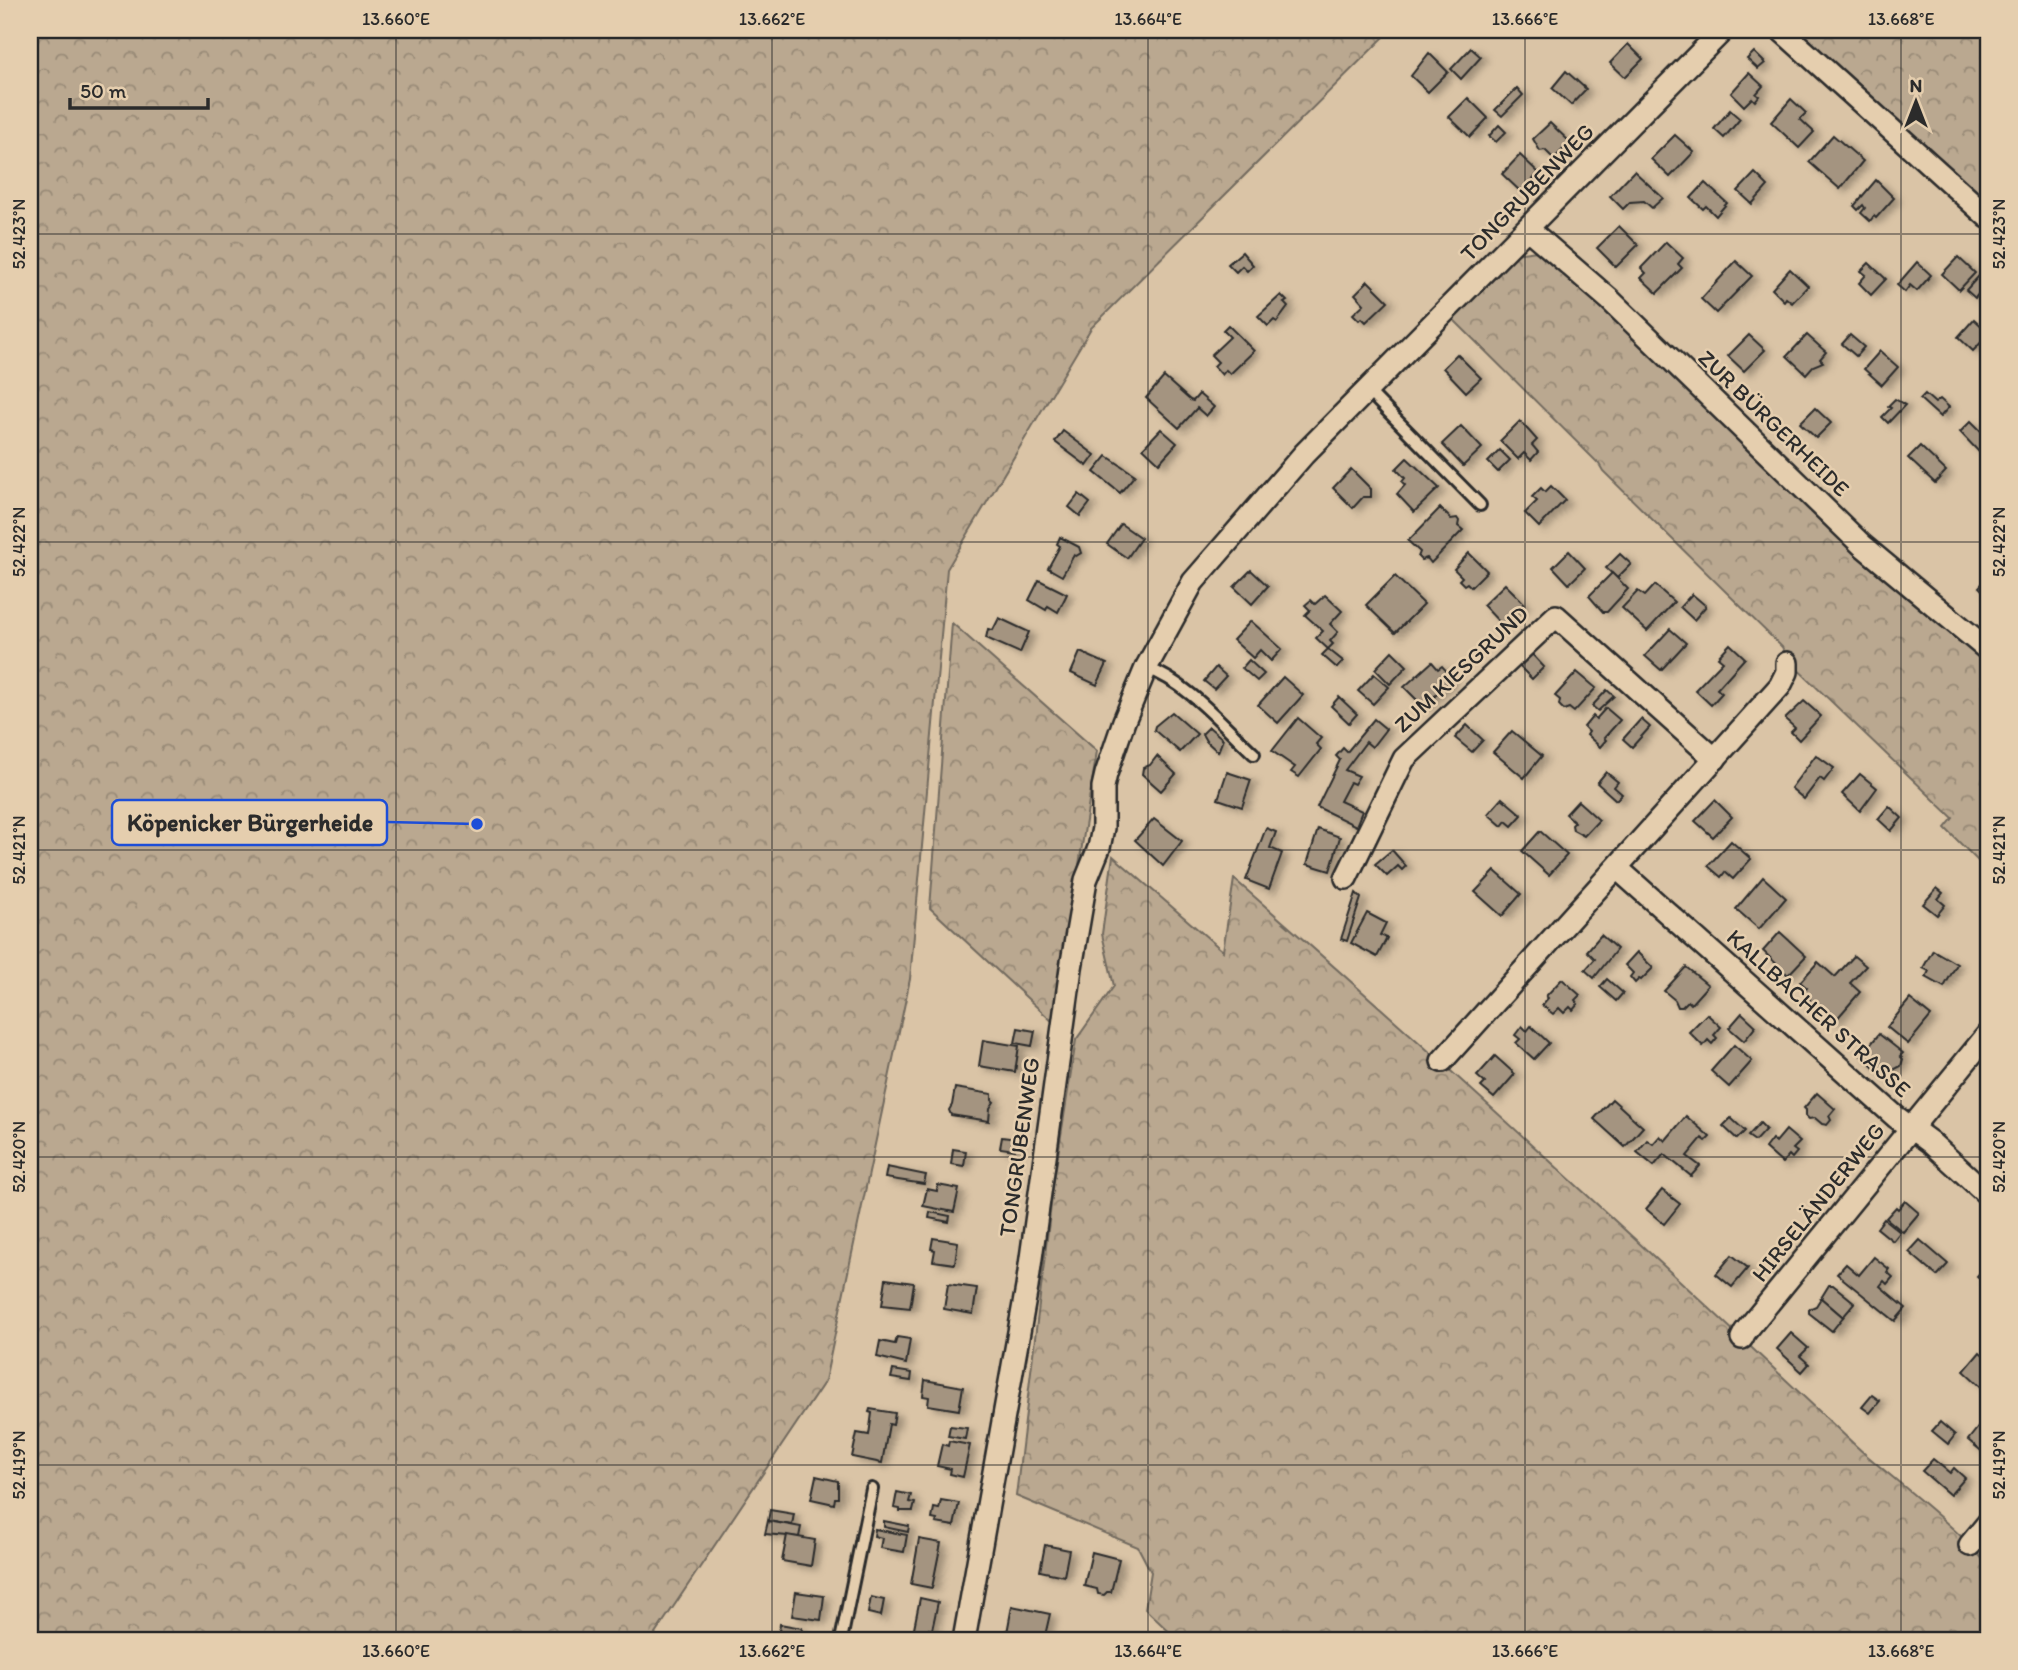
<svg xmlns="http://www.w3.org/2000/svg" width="2018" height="1670" font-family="Itim,sans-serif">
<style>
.forest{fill:url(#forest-crowns);stroke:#726a5e;stroke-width:2}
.building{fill:#a49480;stroke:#2b2b2b;stroke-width:2;filter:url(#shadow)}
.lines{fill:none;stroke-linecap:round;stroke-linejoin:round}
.lane-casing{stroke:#2b2b2b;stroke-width:16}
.street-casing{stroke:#2b2b2b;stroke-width:26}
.lane{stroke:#e5ceae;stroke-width:10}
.street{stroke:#e5ceae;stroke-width:21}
.ticks{fill:none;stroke:#2b2b2b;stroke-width:2;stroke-opacity:0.45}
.labels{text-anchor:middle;stroke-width:5;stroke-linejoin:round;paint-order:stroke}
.street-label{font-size:23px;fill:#2b2b2b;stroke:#e5ceae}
.leader{fill:none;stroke:#1d4ed8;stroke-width:2.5}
.callout-dot{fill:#1d4ed8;stroke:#e5ceae;stroke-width:2.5}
.callout{fill:#e5ceae;stroke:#1d4ed8;stroke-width:2.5}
.callout-label{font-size:24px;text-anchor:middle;font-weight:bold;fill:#2b2b2b}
.neatline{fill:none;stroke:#2b2b2b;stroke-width:2.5}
.ticks-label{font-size:18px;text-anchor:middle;fill:#2b2b2b}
</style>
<defs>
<pattern id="forest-crowns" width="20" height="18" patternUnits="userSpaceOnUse" patternTransform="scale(1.75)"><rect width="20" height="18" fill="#baa890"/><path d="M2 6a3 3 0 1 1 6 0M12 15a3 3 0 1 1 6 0" fill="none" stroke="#978976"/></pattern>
<filter id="shadow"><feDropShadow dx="6" dy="3.5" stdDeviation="3.5" flood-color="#0004"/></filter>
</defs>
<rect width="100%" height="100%" fill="#dac4a6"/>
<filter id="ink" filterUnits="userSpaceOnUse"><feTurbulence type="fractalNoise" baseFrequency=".0143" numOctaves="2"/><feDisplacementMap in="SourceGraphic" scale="14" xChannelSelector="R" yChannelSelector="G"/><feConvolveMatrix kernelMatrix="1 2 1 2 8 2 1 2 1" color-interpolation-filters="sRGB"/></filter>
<g filter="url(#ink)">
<g class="forest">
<polygon points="30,30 1391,30 1091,328 947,569 910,979 825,1381 651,1640 30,1640"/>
<polygon points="1796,30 1988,30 1988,205"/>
<polygon points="1537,251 1561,268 1607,311 1838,536 1907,589 1909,599 1988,664 1988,871 1945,828 1953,818 1790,662 1782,647 1603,471 1599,464 1448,314 1514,254"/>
<polygon points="952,623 1097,751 1054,1023 930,908"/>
<path d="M1113 856 1223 951 1234 879C1446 1063 1652 1253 1856 1446 1879 1468 1982 1546 1988 1569 1992 1581 1988 1625 1988 1640H1178L1145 1609 1151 1572 1138 1547 1016 1496 1054 1180 1076 1040 1114 986 1102 934Z"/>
</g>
<g class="building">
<polygon points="1628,44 1643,59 1625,77 1610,63"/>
<polygon points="1471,48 1481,57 1461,79 1451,69"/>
<polygon points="1754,52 1765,63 1758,69 1747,59"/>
<polygon points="1429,53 1448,72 1428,92 1411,76"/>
<polygon points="1566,71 1586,89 1571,105 1552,88"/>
<polygon points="1749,73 1763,86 1756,94 1759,96 1755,101 1752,98 1744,106 1731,93"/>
<polygon points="1517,88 1523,95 1502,116 1495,110"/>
<polygon points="1468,98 1488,118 1470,137 1449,117"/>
<polygon points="1791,99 1806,113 1800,119 1814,132 1799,148 1771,122"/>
<polygon points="1730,110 1740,119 1724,138 1714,129"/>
<polygon points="1550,123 1570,142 1554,159 1545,150 1540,151 1533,139"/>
<polygon points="1499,125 1506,132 1496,142 1489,136"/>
<polygon points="1675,135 1694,152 1670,177 1651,159"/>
<polygon points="1833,135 1863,161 1840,189 1809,162"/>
<polygon points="1520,155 1539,173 1521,192 1502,174"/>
<polygon points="1634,171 1663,198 1652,208 1644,201 1630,202 1623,209 1610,196"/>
<polygon points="1755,173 1768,186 1752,204 1738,191"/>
<polygon points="1876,180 1894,198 1876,218 1874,216 1870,221 1861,213 1865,208 1863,205 1858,210 1854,206"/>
<polygon points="1705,183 1727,203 1716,216 1706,206 1703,209 1691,198"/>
<polygon points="1619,226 1638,245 1616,267 1597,248"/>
<polygon points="1666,242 1683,258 1678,264 1682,268 1657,293 1641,278 1646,273 1641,268"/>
<polygon points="1242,252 1253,265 1247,271 1242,266 1236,272 1228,264"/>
<polygon points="1958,257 1975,273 1959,290 1942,274"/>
<polygon points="1736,261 1752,276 1716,313 1701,299"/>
<polygon points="1917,262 1931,275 1917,291 1910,285 1905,292 1897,285"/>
<polygon points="1869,263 1886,279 1871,295 1859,283 1866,275 1861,271"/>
<polygon points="1790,269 1808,286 1792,303 1786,298 1784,301 1772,289"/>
<polygon points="1979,276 1987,284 1975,298 1966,290"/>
<polygon points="1368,281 1388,301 1366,322 1362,318 1359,320 1353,314 1364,304 1355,294"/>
<polygon points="1281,295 1287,301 1284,303 1288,307 1277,322 1274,320 1268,326 1258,316"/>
<polygon points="1974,319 1988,332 1988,335 1973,351 1958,337"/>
<polygon points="1228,325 1254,351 1230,374 1226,370 1222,375 1214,366 1218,362 1211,355 1230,337 1223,330"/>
<polygon points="1749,335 1765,350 1744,371 1728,356"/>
<polygon points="1807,335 1826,352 1820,359 1823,362 1813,366 1806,374 1787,356"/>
<polygon points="1850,335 1864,347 1856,356 1842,344"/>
<polygon points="1880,351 1898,367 1882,385 1864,369"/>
<polygon points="1457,354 1481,378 1466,392 1443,368"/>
<polygon points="1164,377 1190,400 1193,401 1199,394 1214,407 1206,416 1197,408 1179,428 1146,398"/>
<polygon points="1925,394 1935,403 1940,399 1949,407 1940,417 1920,399"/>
<polygon points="1895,399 1905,405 1888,423 1882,417 1891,408 1888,406"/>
<polygon points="1815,408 1831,423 1816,438 1800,423"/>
<polygon points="1520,421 1537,440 1532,445 1538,452 1531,460 1524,453 1518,459 1500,441"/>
<polygon points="1971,421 1988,438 1988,445 1980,453 1960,432"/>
<polygon points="1461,426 1482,448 1463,466 1442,444"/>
<polygon points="1161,429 1177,443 1159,463 1143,448"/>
<polygon points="1063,431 1095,455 1087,466 1055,442"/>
<polygon points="1920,446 1946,471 1935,483 1908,458"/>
<polygon points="1500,450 1510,460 1498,472 1488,462"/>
<polygon points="1107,456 1135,475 1120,493 1094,472"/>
<polygon points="1407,458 1439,488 1414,512 1397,494 1405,485 1402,482 1405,478 1396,469"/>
<polygon points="1351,469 1371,489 1371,497 1363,497 1353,508 1333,488"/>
<polygon points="1551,486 1565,500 1539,527 1525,513 1537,501 1532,497 1541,488 1545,492"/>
<polygon points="1079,494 1090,503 1080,516 1069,507"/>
<polygon points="1440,508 1451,519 1457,518 1459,521 1458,526 1463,530 1431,563 1427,558 1421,560 1418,557 1420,552 1408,541"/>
<polygon points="1121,524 1141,538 1127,558 1107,544"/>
<polygon points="1060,537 1079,547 1081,553 1076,556 1074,555 1062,576 1048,568 1060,546 1057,544"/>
<polygon points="1569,551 1585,568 1569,584 1553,567"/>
<polygon points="1469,553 1487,571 1471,587 1467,583 1464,585 1459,580 1462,577 1454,569"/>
<polygon points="1620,554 1631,564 1617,578 1606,568"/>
<polygon points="1251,570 1268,586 1252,604 1234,587"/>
<polygon points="1612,573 1628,589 1607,612 1603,612 1589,596"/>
<polygon points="1395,576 1424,604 1395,633 1366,605"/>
<polygon points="1988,577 1988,596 1979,587"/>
<polygon points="1039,580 1067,594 1058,612 1048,606 1046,610 1029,600"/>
<polygon points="1505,584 1524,603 1502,625 1483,605"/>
<polygon points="1655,585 1674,602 1647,631 1622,608 1638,591 1645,596"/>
<polygon points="1692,594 1706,606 1694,620 1680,607"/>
<polygon points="1325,595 1342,611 1330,624 1338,632 1330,641 1333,644 1328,649 1343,661 1337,668 1322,655 1328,649 1316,638 1323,631 1305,615 1310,610 1305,605 1311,600 1315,604"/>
<polygon points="999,618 1029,632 1020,653 986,638 988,629 993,630"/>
<polygon points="1251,621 1282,649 1271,661 1260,650 1253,658 1233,640"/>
<polygon points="1670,629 1686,643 1661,670 1645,656"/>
<polygon points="1730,644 1745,658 1717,689 1722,693 1711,705 1695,690 1723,661 1718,657"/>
<polygon points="1392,651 1407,666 1390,684 1375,669"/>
<polygon points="1080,652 1107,664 1097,685 1071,673"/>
<polygon points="1530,652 1544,667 1532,679 1517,664"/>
<polygon points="1249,660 1264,674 1257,681 1242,668"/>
<polygon points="1432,662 1438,669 1442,666 1453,678 1424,707 1404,687"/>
<polygon points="1216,667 1226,676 1214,689 1204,681"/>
<polygon points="1577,672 1596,688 1574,712 1569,708 1564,710 1559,705 1560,700 1555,696"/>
<polygon points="1374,674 1389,687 1373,704 1358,691"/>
<polygon points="1283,677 1303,695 1278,723 1258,705"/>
<polygon points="1607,690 1614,696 1598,711 1592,706"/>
<polygon points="1339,697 1357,714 1349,723 1331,706"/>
<polygon points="1804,701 1821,716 1799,740 1791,732 1795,728 1785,719"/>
<polygon points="1606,708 1620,720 1604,738 1606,740 1600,747 1587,735 1589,732 1584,727 1593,716 1596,719"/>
<polygon points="1172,712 1197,734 1180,752 1154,730 1155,726"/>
<polygon points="1298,718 1321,738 1316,744 1321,749 1299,777 1291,772 1295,767 1272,751"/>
<polygon points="1374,719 1386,729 1372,747 1366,742 1345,770 1359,776 1354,784 1350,782 1340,801 1362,811 1356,826 1317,807 1340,760 1336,756 1343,748 1347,752"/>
<polygon points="1641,719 1650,727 1632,747 1623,739"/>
<polygon points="1467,725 1483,740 1472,752 1455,738"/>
<polygon points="1209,727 1223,739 1218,752 1206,741 1202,734"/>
<polygon points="1512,731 1542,756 1524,778 1493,752"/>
<polygon points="1816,755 1834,768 1824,781 1820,778 1804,799 1791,788"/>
<polygon points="1157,756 1176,774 1161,791 1142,774 1143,768 1150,765"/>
<polygon points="1227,772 1251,780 1242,807 1218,799"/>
<polygon points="1606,772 1618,782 1614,787 1622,794 1616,800 1597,783"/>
<polygon points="1860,774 1877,788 1860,811 1842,794"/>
<polygon points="1502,798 1522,815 1512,826 1506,821 1502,826 1488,814"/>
<polygon points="1715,800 1732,817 1713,837 1695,821"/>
<polygon points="1578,801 1599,820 1584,836 1573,830 1572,825 1575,822 1566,814"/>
<polygon points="1889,806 1902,818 1891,831 1878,819"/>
<polygon points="1154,819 1182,841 1163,866 1135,840"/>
<polygon points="1266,828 1276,832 1270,848 1282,853 1269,889 1246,880"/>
<polygon points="1318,829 1340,837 1330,871 1307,864"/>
<polygon points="1540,831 1567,855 1549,875 1522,851"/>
<polygon points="1731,841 1751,859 1733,879 1725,872 1721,877 1708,866"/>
<polygon points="1392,850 1406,866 1402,870 1398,866 1387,876 1375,864"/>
<polygon points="1495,871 1521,894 1502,916 1475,892"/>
<polygon points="1763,877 1786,898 1759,929 1736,909"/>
<polygon points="1937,888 1943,893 1938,899 1945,905 1937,915 1923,904"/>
<polygon points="1356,893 1361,898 1347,941 1341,939"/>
<polygon points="1367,913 1386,923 1380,935 1387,938 1377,957 1351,943"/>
<polygon points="1780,932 1806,956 1788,975 1763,951"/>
<polygon points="1601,935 1617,949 1594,978 1585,970 1595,959 1587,951"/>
<polygon points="1933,950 1957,964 1944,987 1926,977 1929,971 1923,968"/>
<polygon points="1637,952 1653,968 1641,980 1639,979 1635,983 1630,977 1633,973 1625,965"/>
<polygon points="1854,956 1866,966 1850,983 1860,992 1835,1021 1817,1006 1814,1010 1806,1003 1810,999 1803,993 1807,988 1800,982 1818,962 1835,977"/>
<polygon points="1686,967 1708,985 1691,1004 1688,1001 1682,1007 1678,1007 1675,1000 1664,991"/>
<polygon points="1562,979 1580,995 1575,1000 1578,1004 1573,1010 1570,1007 1564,1013 1559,1008 1553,1014 1542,1005 1548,998 1546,996"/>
<polygon points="1607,979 1623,993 1616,1001 1600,987"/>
<polygon points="1910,999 1931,1016 1908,1044 1887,1027"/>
<polygon points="1742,1013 1756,1026 1744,1041 1729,1028"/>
<polygon points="1707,1014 1721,1027 1714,1035 1717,1038 1712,1044 1708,1040 1703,1046 1689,1032"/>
<polygon points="1522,1026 1527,1031 1531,1026 1549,1043 1534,1059 1516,1043 1520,1039 1515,1035"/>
<polygon points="1018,1028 1035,1031 1032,1046 1015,1043"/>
<polygon points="1879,1034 1903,1053 1900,1056 1903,1059 1901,1066 1895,1069 1886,1079 1861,1056"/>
<polygon points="983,1040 1019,1046 1015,1072 979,1066"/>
<polygon points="1734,1045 1752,1061 1729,1087 1711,1071"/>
<polygon points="1495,1056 1515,1074 1494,1098 1481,1087 1485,1083 1477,1076"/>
<polygon points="955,1088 992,1094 992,1100 994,1102 990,1108 989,1121 951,1115 949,1110 952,1105"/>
<polygon points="1817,1093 1835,1109 1829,1116 1831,1120 1827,1125 1822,1124 1815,1118 1809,1119 1806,1116 1806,1110 1804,1108"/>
<polygon points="1612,1099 1643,1127 1625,1147 1594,1119"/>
<polygon points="1686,1116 1710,1137 1706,1141 1702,1138 1687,1156 1700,1166 1691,1176 1664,1154 1654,1166 1637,1152 1647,1140 1653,1144 1660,1136 1665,1141"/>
<polygon points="1731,1118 1745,1131 1737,1139 1723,1126"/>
<polygon points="1760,1123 1766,1129 1755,1141 1748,1136"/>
<polygon points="1786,1130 1800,1142 1793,1149 1797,1152 1792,1158 1789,1155 1782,1163 1765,1148 1772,1139 1776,1142"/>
<polygon points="1002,1137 1017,1139 1015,1150 1000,1148"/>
<polygon points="953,1149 966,1151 964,1166 951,1164"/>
<polygon points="887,1167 926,1175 924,1184 885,1178"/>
<polygon points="938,1185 959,1189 954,1212 923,1206 927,1189 937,1191"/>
<polygon points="1662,1190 1680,1204 1664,1224 1646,1209"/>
<polygon points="1905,1201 1919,1213 1903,1232 1886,1218 1896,1207 1898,1209"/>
<polygon points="930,1212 950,1216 949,1222 929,1218"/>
<polygon points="1884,1219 1900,1232 1893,1241 1877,1228"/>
<polygon points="933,1238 958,1242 955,1264 933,1261 935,1250 931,1249"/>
<polygon points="1920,1240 1948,1264 1937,1276 1909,1252"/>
<polygon points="1732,1255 1748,1268 1732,1287 1716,1274"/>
<polygon points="1874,1257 1889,1269 1887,1272 1893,1277 1887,1284 1884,1281 1880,1286 1906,1308 1895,1321 1837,1274 1846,1264 1859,1275"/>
<polygon points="1988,1264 1988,1286 1977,1276"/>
<polygon points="886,1279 914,1283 910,1308 882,1305"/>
<polygon points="948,1284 977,1288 973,1314 944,1309"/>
<polygon points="1829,1285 1833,1285 1855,1303 1843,1317 1821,1298"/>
<polygon points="1821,1298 1843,1317 1832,1331 1809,1313 1809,1309 1816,1306"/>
<polygon points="1791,1333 1808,1348 1800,1356 1809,1364 1802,1372 1777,1349"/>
<polygon points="897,1337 910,1339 906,1364 877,1357 880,1341 895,1344"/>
<polygon points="1980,1352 1988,1359 1988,1393 1964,1371"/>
<polygon points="893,1370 912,1373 911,1381 891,1378"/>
<polygon points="925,1380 963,1387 959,1410 928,1405 929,1397 923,1396"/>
<polygon points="1872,1395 1880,1401 1870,1413 1862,1407"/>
<polygon points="870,1409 895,1413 893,1425 889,1424 882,1463 852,1457 857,1433 869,1435 872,1413 869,1412"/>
<polygon points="1940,1422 1955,1435 1948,1444 1932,1431"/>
<polygon points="1980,1425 1988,1432 1988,1448 1984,1453 1968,1440"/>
<polygon points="950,1426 967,1428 965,1439 948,1436"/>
<polygon points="949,1441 970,1445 963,1477 950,1474 951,1469 937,1466 942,1444 948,1446"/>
<polygon points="1933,1459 1950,1473 1954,1468 1965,1478 1950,1495 1922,1471"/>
<polygon points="816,1476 838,1481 838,1498 835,1498 834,1504 811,1499"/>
<polygon points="897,1492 911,1495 909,1502 915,1503 913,1511 900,1511 900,1509 894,1508"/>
<polygon points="941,1500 959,1503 954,1526 936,1523 937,1520 932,1519 934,1508 939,1509"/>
<polygon points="770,1510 794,1514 792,1525 768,1521"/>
<polygon points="768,1521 801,1527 799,1537 765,1534"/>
<polygon points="884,1521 909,1526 908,1532 884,1527"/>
<polygon points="875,1529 907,1535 904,1552 880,1548 882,1538 874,1536"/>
<polygon points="787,1535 815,1540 811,1566 782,1561"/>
<polygon points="919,1539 941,1543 932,1588 911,1584"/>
<polygon points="1045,1545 1069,1550 1064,1576 1040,1571"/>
<polygon points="1092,1552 1119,1559 1111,1592 1107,1592 1104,1595 1098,1594 1097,1589 1084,1586"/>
<polygon points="796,1592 824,1596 821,1620 792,1616"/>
<polygon points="871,1597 884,1600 881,1616 868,1613"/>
<polygon points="920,1598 938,1602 932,1630 929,1629 927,1640 912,1638"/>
<polygon points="1012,1606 1050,1614 1044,1640 1006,1638"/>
<polygon points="780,1624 802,1628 801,1636 811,1638 811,1640 789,1640 790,1635 779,1633"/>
</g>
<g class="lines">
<g class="lane-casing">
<g id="lane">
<polyline points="1368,391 1480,505"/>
<path d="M1146 668C1186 681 1223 725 1254 754"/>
<polyline points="841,1640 872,1489"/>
</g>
</g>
<g class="street-casing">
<g id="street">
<polyline points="1781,30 1988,217"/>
<polyline points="1528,229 1609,299 1862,545 1988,650"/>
<polyline points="1617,868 1896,1117 1930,1142 1988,1195"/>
<polyline points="1346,878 1404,759 1556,616 1715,759"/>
<polyline points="1442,1061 1780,686 1787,672 1787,663"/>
<polyline points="1742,1338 1745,1332 1988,1034"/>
<polyline points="1970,1545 1988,1523"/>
<polyline points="964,1640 1027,1287 1071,968 1086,880 1099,848 1103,828 1103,787 1106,774 1124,721 1146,668 1193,582 1304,454 1723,30"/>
</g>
</g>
<use href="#lane" class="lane"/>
<use href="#street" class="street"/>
</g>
</g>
<path class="ticks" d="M396 30V1640M772 30V1640M1148 30V1640M1525 30V1640M1901 30V1640M30 234H1988M30 542H1988M30 850H1988M30 1157H1988M30 1465H1988"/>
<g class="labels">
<g class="street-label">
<text transform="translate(1527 192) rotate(-46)" y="8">TONGRUBENWEG</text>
<text transform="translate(1774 423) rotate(44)" y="8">ZUR BÜRGERHEIDE</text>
<text transform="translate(1461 669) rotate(-43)" y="8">ZUM KIESGRUND</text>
<text transform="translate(1819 1013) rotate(42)" y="8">KALLBACHER STRASSE</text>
<text transform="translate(1019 1147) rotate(-82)" y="8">TONGRUBENWEG</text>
<text transform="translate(1818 1202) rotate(-51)" y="8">HIRSELÄNDERWEG</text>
</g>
</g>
<path class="leader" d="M477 824L387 822"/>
<circle class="callout-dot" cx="477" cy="824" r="7"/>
<rect class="callout" x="112" y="800" width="275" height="45" rx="7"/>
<g class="callout-label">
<text x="250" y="831">Köpenicker Bürgerheide</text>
</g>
<rect width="2018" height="1670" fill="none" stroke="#e5ceae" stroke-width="77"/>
<g transform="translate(1916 102)" stroke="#e5ceae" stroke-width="5" paint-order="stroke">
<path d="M0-5L12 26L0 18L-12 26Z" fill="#2b2b2b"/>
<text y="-10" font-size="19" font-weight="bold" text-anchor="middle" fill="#2b2b2b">N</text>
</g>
<path d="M70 98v10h138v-10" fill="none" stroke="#2b2b2b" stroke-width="3.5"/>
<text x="80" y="98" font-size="21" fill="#2b2b2b" stroke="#e5ceae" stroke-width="5" paint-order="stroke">50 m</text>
<rect x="38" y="38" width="1942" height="1594" class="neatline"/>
<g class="ticks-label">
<text x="396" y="25">13.660°E</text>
<text x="772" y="25">13.662°E</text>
<text x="1148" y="25">13.664°E</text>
<text x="1525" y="25">13.666°E</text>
<text x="1901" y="25">13.668°E</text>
<text transform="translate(19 234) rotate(-90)" y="6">52.423°N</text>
<text transform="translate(1999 234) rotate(-90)" y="6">52.423°N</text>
<text transform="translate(19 542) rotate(-90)" y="6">52.422°N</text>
<text transform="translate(1999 542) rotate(-90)" y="6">52.422°N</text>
<text transform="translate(19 850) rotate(-90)" y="6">52.421°N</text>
<text transform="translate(1999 850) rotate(-90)" y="6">52.421°N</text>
<text transform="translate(19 1157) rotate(-90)" y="6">52.420°N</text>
<text transform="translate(1999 1157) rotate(-90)" y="6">52.420°N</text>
<text transform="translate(19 1465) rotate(-90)" y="6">52.419°N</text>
<text transform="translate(1999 1465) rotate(-90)" y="6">52.419°N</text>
<text x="396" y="1657">13.660°E</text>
<text x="772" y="1657">13.662°E</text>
<text x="1148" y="1657">13.664°E</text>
<text x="1525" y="1657">13.666°E</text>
<text x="1901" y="1657">13.668°E</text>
</g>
</svg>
